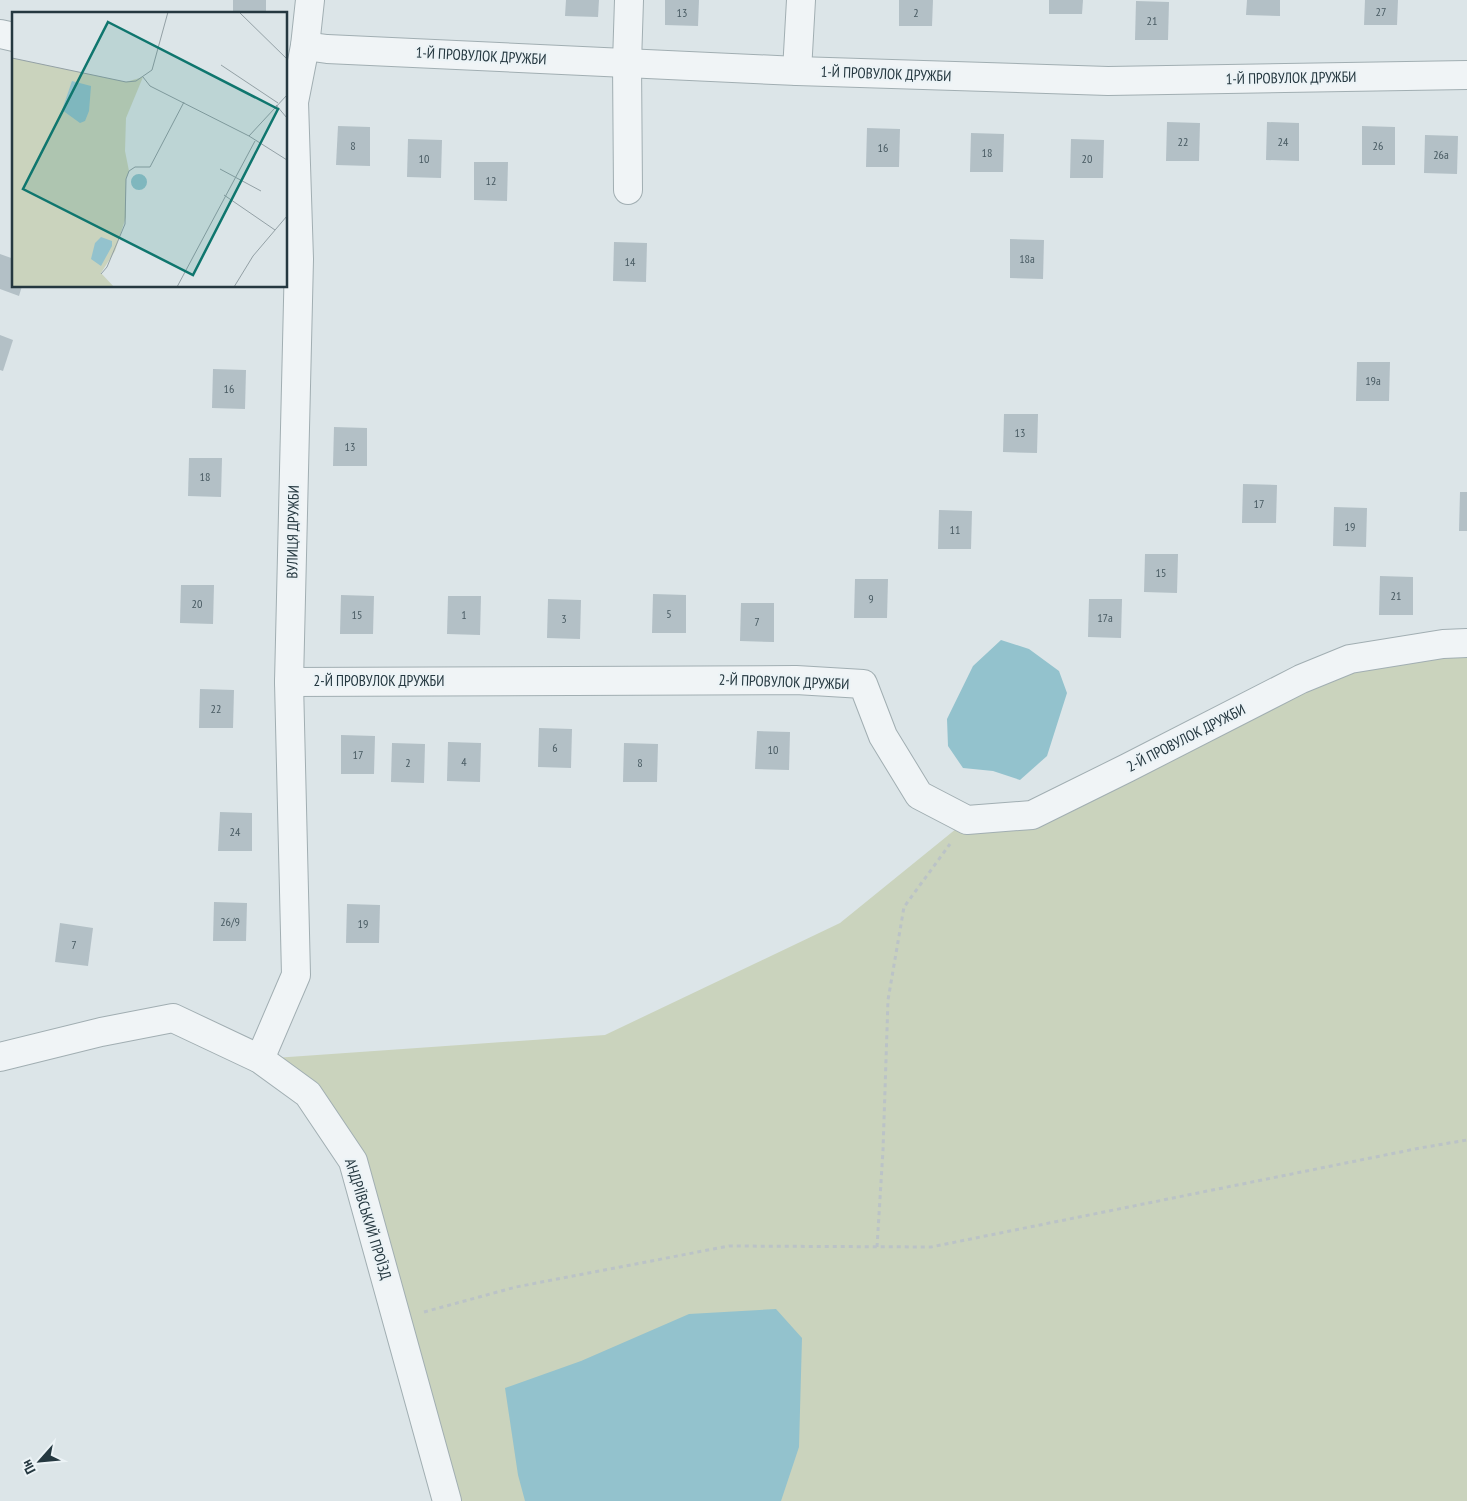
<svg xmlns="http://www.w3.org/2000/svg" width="1467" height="1501" font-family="'PT Sans Narrow',sans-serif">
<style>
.green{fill:#cad3bd}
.water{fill:#93c2cd}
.building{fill:#b3c0c6}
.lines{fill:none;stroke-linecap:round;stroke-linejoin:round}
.minor-casing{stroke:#a1aeb2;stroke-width:30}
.path{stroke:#bbc3c7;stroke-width:3;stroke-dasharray:4 4;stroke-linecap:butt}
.minor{stroke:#f0f4f6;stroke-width:28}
.labels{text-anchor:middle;stroke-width:4.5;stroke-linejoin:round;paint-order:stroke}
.number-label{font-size:12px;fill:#485a62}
.street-label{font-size:15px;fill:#253840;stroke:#ecf3f6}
.inset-road{fill:none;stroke:#93a0a5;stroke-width:1}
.view{fill:#0f766e;fill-opacity:0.15;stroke:#0f766e;stroke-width:2.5}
.inset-edge{fill:none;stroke:#253840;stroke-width:2.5}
</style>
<rect width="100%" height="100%" fill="#dce5e8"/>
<polygon class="green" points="1467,643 1467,1501 447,1501 353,1161 260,1059 605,1035 840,923 967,820 1032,815 1301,679"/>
<g class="water">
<polygon points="1001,640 1029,649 1059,671 1067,693 1047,756 1020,780 993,771 963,768 948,746 947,719 973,666"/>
<polygon points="776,1309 802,1338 799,1447 781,1501 525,1501 518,1475 505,1388 581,1361 689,1314"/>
</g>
<g class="building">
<rect x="233" y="0" width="33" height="14"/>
<polygon points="566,0 599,0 598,17 565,16"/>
<polygon points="665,0 699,0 698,26 665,25"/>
<polygon points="899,0 933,0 932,26 899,26"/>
<polygon points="1049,0 1083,0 1082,14 1049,14"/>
<polygon points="1247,0 1280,0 1280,16 1246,15"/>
<polygon points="1365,0 1398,0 1397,25 1364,25"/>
<polygon points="1136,1 1169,2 1168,40 1135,40"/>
<polygon points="1167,122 1200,123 1199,161 1166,161"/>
<polygon points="1267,122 1299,123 1299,161 1266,160"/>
<polygon points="338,126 370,127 370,166 336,165"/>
<polygon points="1362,126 1395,127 1395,165 1362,165"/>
<polygon points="867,128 900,129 899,167 866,167"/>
<polygon points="971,133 1004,134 1003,172 970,172"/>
<polygon points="1425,135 1458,136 1457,174 1424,173"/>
<polygon points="408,139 442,140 441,178 407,177"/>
<polygon points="1071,139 1104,140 1103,178 1070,178"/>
<polygon points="474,162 508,162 507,201 474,200"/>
<polygon points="1010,239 1044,240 1043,279 1010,278"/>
<polygon points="614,242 647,243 646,282 613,281"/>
<polygon points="0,254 14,259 14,286 22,286 19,296 0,289"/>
<polygon points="0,335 13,340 3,371 0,370"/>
<polygon points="1357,362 1390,362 1389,401 1356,401"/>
<polygon points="213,369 246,370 245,409 212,408"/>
<polygon points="1004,414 1038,414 1037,453 1003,452"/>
<polygon points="334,427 367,428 367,466 333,466"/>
<polygon points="189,458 222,458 221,497 188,496"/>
<polygon points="1243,484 1277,485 1276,523 1242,523"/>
<polygon points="1460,492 1467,492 1467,531 1459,531"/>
<polygon points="1334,507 1367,508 1366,547 1333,546"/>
<polygon points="939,510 972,511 971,549 938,549"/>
<polygon points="1145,554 1178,554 1177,593 1144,592"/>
<polygon points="1380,576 1413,577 1413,615 1379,615"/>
<polygon points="855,579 888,579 887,618 854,618"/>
<polygon points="181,585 214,585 213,624 180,623"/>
<polygon points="653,594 686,595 686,633 652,633"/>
<polygon points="341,595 374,596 373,634 340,634"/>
<polygon points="448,596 481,596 480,635 447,634"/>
<polygon points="548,599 581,600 580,639 547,638"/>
<polygon points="1089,599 1122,599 1121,638 1088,637"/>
<polygon points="741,603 774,603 774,642 740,641"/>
<polygon points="200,689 234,690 233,728 199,728"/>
<polygon points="539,728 572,729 571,768 538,767"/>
<polygon points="757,731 790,732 789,770 755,769"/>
<polygon points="341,735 375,736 374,774 341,774"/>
<polygon points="448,742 481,743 480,782 447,781"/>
<polygon points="392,743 425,744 424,783 391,782"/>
<polygon points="624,743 658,744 657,782 623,782"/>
<polygon points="220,812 252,813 252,851 218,851"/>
<polygon points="214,902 247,903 246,941 213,941"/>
<polygon points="347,904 380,905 379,943 346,943"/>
<polygon points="60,923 93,928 88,966 55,962"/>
</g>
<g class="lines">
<g class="minor-casing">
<g id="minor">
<polyline points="0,34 14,37"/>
<polyline points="305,46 327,49 797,71 1108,81 1467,75"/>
<polyline points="797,71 801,0"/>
<polyline points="628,190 627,63 629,0"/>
<polyline points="289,682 796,680 863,684 883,736 919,795 967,820 1032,815 1127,768 1301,679 1350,659 1443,644 1467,643"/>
<polyline points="0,1057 101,1032 173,1018 260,1059 308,1094 353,1161 447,1501"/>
<polyline points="260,1059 296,975 289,682 299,259 294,102 305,46 310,0"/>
</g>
</g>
<g class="path">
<polyline points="877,1247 883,1150 888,1000 904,907 950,844"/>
<polyline points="424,1312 516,1287 729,1246 931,1247 1420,1148 1467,1140"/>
</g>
<use href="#minor" class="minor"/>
</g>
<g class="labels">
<g class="number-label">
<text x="1381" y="16">27</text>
<text x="682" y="17">13</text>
<text x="916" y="17">2</text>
<text x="1152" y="25">21</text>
<text x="1183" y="146">22</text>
<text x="1283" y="146">24</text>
<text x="353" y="150">8</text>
<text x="1378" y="150">26</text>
<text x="883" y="152">16</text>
<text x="987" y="157">18</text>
<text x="1441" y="159">26а</text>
<text x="424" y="163">10</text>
<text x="1087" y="163">20</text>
<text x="491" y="185">12</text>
<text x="1027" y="263">18а</text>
<text x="630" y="266">14</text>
<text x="1373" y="385">19а</text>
<text x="229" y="393">16</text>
<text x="1020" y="437">13</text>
<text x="350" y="451">13</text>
<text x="205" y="481">18</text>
<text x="1259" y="508">17</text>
<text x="1350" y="531">19</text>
<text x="955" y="534">11</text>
<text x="1161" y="577">15</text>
<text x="1396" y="600">21</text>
<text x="871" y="603">9</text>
<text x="197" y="608">20</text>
<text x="669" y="618">5</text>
<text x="357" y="619">15</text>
<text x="464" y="619">1</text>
<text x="1105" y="622">17а</text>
<text x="564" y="623">3</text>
<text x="757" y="626">7</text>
<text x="216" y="713">22</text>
<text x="555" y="752">6</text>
<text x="773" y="754">10</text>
<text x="358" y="759">17</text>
<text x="464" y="766">4</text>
<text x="408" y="767">2</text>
<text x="640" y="767">8</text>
<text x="235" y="836">24</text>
<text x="230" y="926">26/9</text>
<text x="363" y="928">19</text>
<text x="74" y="949">7</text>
</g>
<g class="street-label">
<text transform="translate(481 56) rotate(3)" y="5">1-Й ПРОВУЛОК ДРУЖБИ</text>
<text transform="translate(886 74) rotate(2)" y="5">1-Й ПРОВУЛОК ДРУЖБИ</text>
<text transform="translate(1291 78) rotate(-1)" y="5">1-Й ПРОВУЛОК ДРУЖБИ</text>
<text transform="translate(293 532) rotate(-89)" y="5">ВУЛИЦЯ ДРУЖБИ</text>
<text x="379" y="686">2-Й ПРОВУЛОК ДРУЖБИ</text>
<text transform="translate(784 682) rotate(2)" y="5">2-Й ПРОВУЛОК ДРУЖБИ</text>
<text transform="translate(1186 738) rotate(-27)" y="5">2-Й ПРОВУЛОК ДРУЖБИ</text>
<text transform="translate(368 1219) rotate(73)" y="5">АНДРІЇВСЬКИЙ ПРОЇЗД</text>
</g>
</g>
<g transform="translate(12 12)">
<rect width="275" height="275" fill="#dce5e8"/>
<path d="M0 46 114 70 131 65 114 106 113 139 117 159 114 167V205L103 239 89 261 102 275H0Z" fill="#cad3bd"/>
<path d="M60 69 79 74 77 99 73 109 68 111 50 98ZM119 170a8 8 0 1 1 16 0a8 8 0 1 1-16 0ZM89 225 100 229V234L89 254 79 247 83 231Z" fill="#93c2cd"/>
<path class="inset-road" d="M227 0 275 47M0 46 114 70 124 69 140 58 156 0M209 53 266 91M131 65 138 74 237 124 275 148M264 93 275 106M237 124 275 83M208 157 249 179M212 183 263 218M89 262 95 255 113 212 114 167 117 159 123 155H138L172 90M165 275 243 129M222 275 241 244 275 204"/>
<path class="view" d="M96 10 266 97 181 263 11 177Z"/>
<rect width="275" height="275" class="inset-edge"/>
</g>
<g transform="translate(40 1461) rotate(243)" stroke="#ecf3f6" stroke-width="4" paint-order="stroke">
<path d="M0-4L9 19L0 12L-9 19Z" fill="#253840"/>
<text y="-8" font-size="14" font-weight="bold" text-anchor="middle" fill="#253840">Пн</text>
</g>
</svg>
